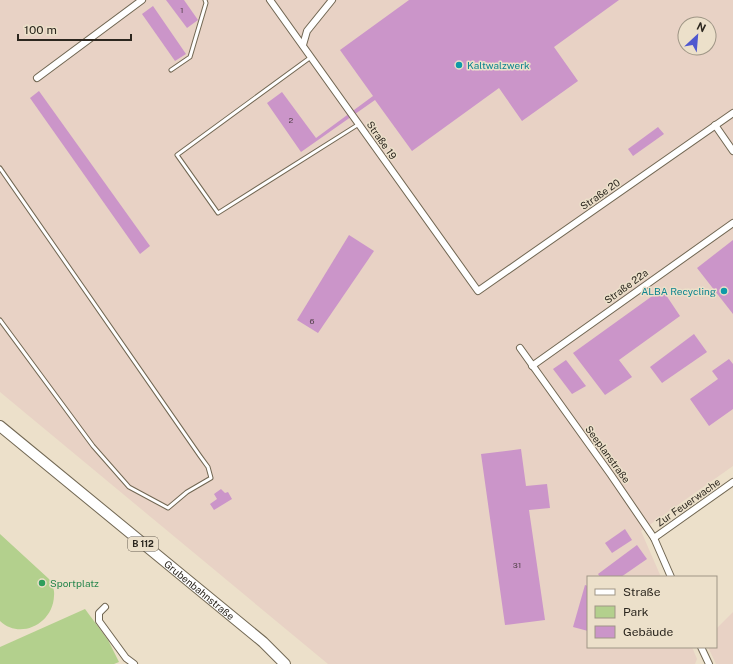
<svg xmlns="http://www.w3.org/2000/svg" width="733" height="664" font-family="'Public Sans',sans-serif">
<style>
.industrial{fill:#e8d2c5;fill-rule:evenodd}
.green{fill:#b3d08d}
.building{fill:#cb95c9}
.lines{fill:none;stroke-linecap:round;stroke-linejoin:round}
.service-casing{stroke:#716753;stroke-width:5}
.minor-casing{stroke:#716753;stroke-width:8}
.primary-casing{stroke:#716753;stroke-width:12}
.service{stroke:#fff;stroke-width:3}
.minor{stroke:#fff;stroke-width:6}
.primary{stroke:#fff;stroke-width:10}
.culture-dot{fill:#0f9aa8;stroke:#ece0ca;stroke-width:1.5}
.leisure-dot{fill:#2e9e5b;stroke:#ece0ca;stroke-width:1.5}
.labels{text-anchor:middle;stroke-width:3;stroke-linejoin:round;paint-order:stroke}
.number-label{font-size:8px;fill:#54424a}
.shield{fill:#ece0ca;stroke:#665e52;stroke-width:1}
.shield-label{font-size:9px;font-weight:bold;fill:#2c271f}
.culture-label{font-size:10px;fill:#0d838f;stroke:#ece0ca;text-anchor:start}
.street-label{font-size:10px;fill:#2c271f;stroke:#ece0ca}
.leisure-label{font-size:10px;fill:#27864d;stroke:#ece0ca;text-anchor:start}
</style>
<rect width="100%" height="100%" fill="#ece0ca"/>
<g class="industrial">
<path d="M0 0H733V466L641 531 661 577H588V647H692L697 659 695 664H328L0 392ZM685 24H709V48H685Z"/>
<polygon points="733,612 733,664 716,664 708,647 716,647 716,629"/>
</g>
<g class="green">
<path d="M0 534 49 579C52 584 55 590 54 596 53 624 20 640 0 621Z"/>
<polygon points="85,609 108,640 119,662 114,664 0,664 0,647"/>
</g>
<g class="building">
<polygon points="166,0 184,0 198,20 187,28"/>
<polygon points="409,0 619,0 554,47 578,81 522,121 499,88 412,151 375,100 301,152 267,103 282,92 316,138 373,96 340,50"/>
<polygon points="153,6 186,54 175,61 142,14"/>
<polygon points="39,91 150,246 140,254 30,98"/>
<polygon points="658,127 664,134 633,156 628,149"/>
<polygon points="349,235 374,251 318,333 297,320"/>
<polygon points="733,240 733,314 697,268"/>
<polygon points="662,289 680,316 619,360 632,377 605,395 573,353"/>
<polygon points="694,334 707,352 662,383 650,367"/>
<polygon points="729,359 733,364 733,409 709,426 690,399 718,379 712,371"/>
<polygon points="566,360 586,386 572,394 553,369"/>
<polygon points="521,449 526,486 547,484 550,508 529,510 545,620 505,625 481,454"/>
<polygon points="221,489 225,493 228,492 232,499 214,510 210,504 217,499 214,494"/>
<polygon points="625,529 632,540 612,553 605,543"/>
<polygon points="637,545 647,559 621,577 600,577 598,574"/>
<polygon points="585,585 588,586 588,631 573,627"/>
</g>
<g class="lines">
<g class="service-casing">
<g id="service">
<polyline points="311,57 177,155 218,213 359,124"/>
<polyline points="171,70 190,57 206,3 205,0"/>
<polyline points="0,168 200,456 208,467 211,478 187,492 168,508 129,487 93,446 0,320"/>
</g>
</g>
<g class="minor-casing">
<g id="minor">
<polyline points="270,0 478,291 733,113"/>
<polyline points="303,45 307,31 332,0"/>
<polyline points="37,78 142,0"/>
<polyline points="715,125 733,151"/>
<polyline points="520,348 611,475 654,538 671,577"/>
<polyline points="532,366 733,223"/>
<polyline points="654,538 733,482"/>
<polyline points="105,607 99,613 99,621 126,658 134,664"/>
<polyline points="701,647 709,664"/>
</g>
</g>
<g class="primary-casing">
<g id="primary">
<path id="s1" d="M0 426 263 642 285 664"/>
</g>
</g>
<use href="#service" class="service"/>
<use href="#minor" class="minor"/>
<use href="#primary" class="primary"/>
</g>
<g class="culture-dot">
<circle cx="459" cy="65" r="4"/>
<circle cx="724" cy="291" r="4"/>
</g>
<circle class="leisure-dot" cx="42" cy="583" r="4"/>
<g class="labels">
<g class="number-label">
<text x="182" y="13">1</text>
<text x="291" y="123">2</text>
<text x="312" y="324">6</text>
<text x="517" y="568">31</text>
</g>
<rect class="shield" x="128" y="537" width="30" height="14" rx="3"/>
<g class="shield-label">
<text x="143" y="547">B 112</text>
</g>
<g class="culture-label">
<text x="467" y="69">Kaltwalzwerk</text>
<text x="716" y="295" text-anchor="end">ALBA Recycling</text>
</g>
<g class="street-label">
<text transform="translate(382 140) rotate(55)" y="4">Straße 19</text>
<text transform="translate(600 194) rotate(-35)" y="4">Straße 20</text>
<text transform="translate(626 286) rotate(-36)" y="4">Straße 22a</text>
<text transform="translate(608 454) rotate(54)" y="4">Seeplanstraße</text>
<text transform="translate(688 502) rotate(-35)" y="4">Zur Feuerwache</text>
<text dy="4" stroke="none"><textPath href="#s1" startOffset="258">Grubenbahnstraße</textPath></text>
</g>
<g class="leisure-label">
<text x="50" y="587">Sportplatz</text>
</g>
</g>
<rect x="587" y="576" width="130" height="72" fill="#ece0ca" stroke="#9f9686"/>
<rect x="595" y="589" width="20" height="6" fill="#ffffff" stroke="#9f9686"/>
<text x="623" y="596" font-size="12" fill="#2c271f">Straße</text>
<rect x="595" y="606" width="20" height="12" fill="#b3d08d" stroke="#9f9686"/>
<text x="623" y="616" font-size="12" fill="#2c271f">Park</text>
<rect x="595" y="626" width="20" height="12" fill="#cb95c9" stroke="#9f9686"/>
<text x="623" y="636" font-size="12" fill="#2c271f">Gebäude</text>
<g transform="translate(697 36) rotate(26)"><circle r="19" fill="#ece0ca" stroke="#9f9686"/>
<path d="M0-3L7 15L0 10L-7 15Z" fill="#4f58cf"/>
<text y="-6" font-size="11" font-weight="bold" text-anchor="middle" fill="#2c271f">N</text>
</g>
<path d="M18 34v6h113v-6" fill="none" stroke="#2c271f" stroke-width="2"/>
<text x="24" y="34" font-size="12" fill="#2c271f" stroke="#ece0ca" stroke-width="3" paint-order="stroke">100 m</text>
</svg>
